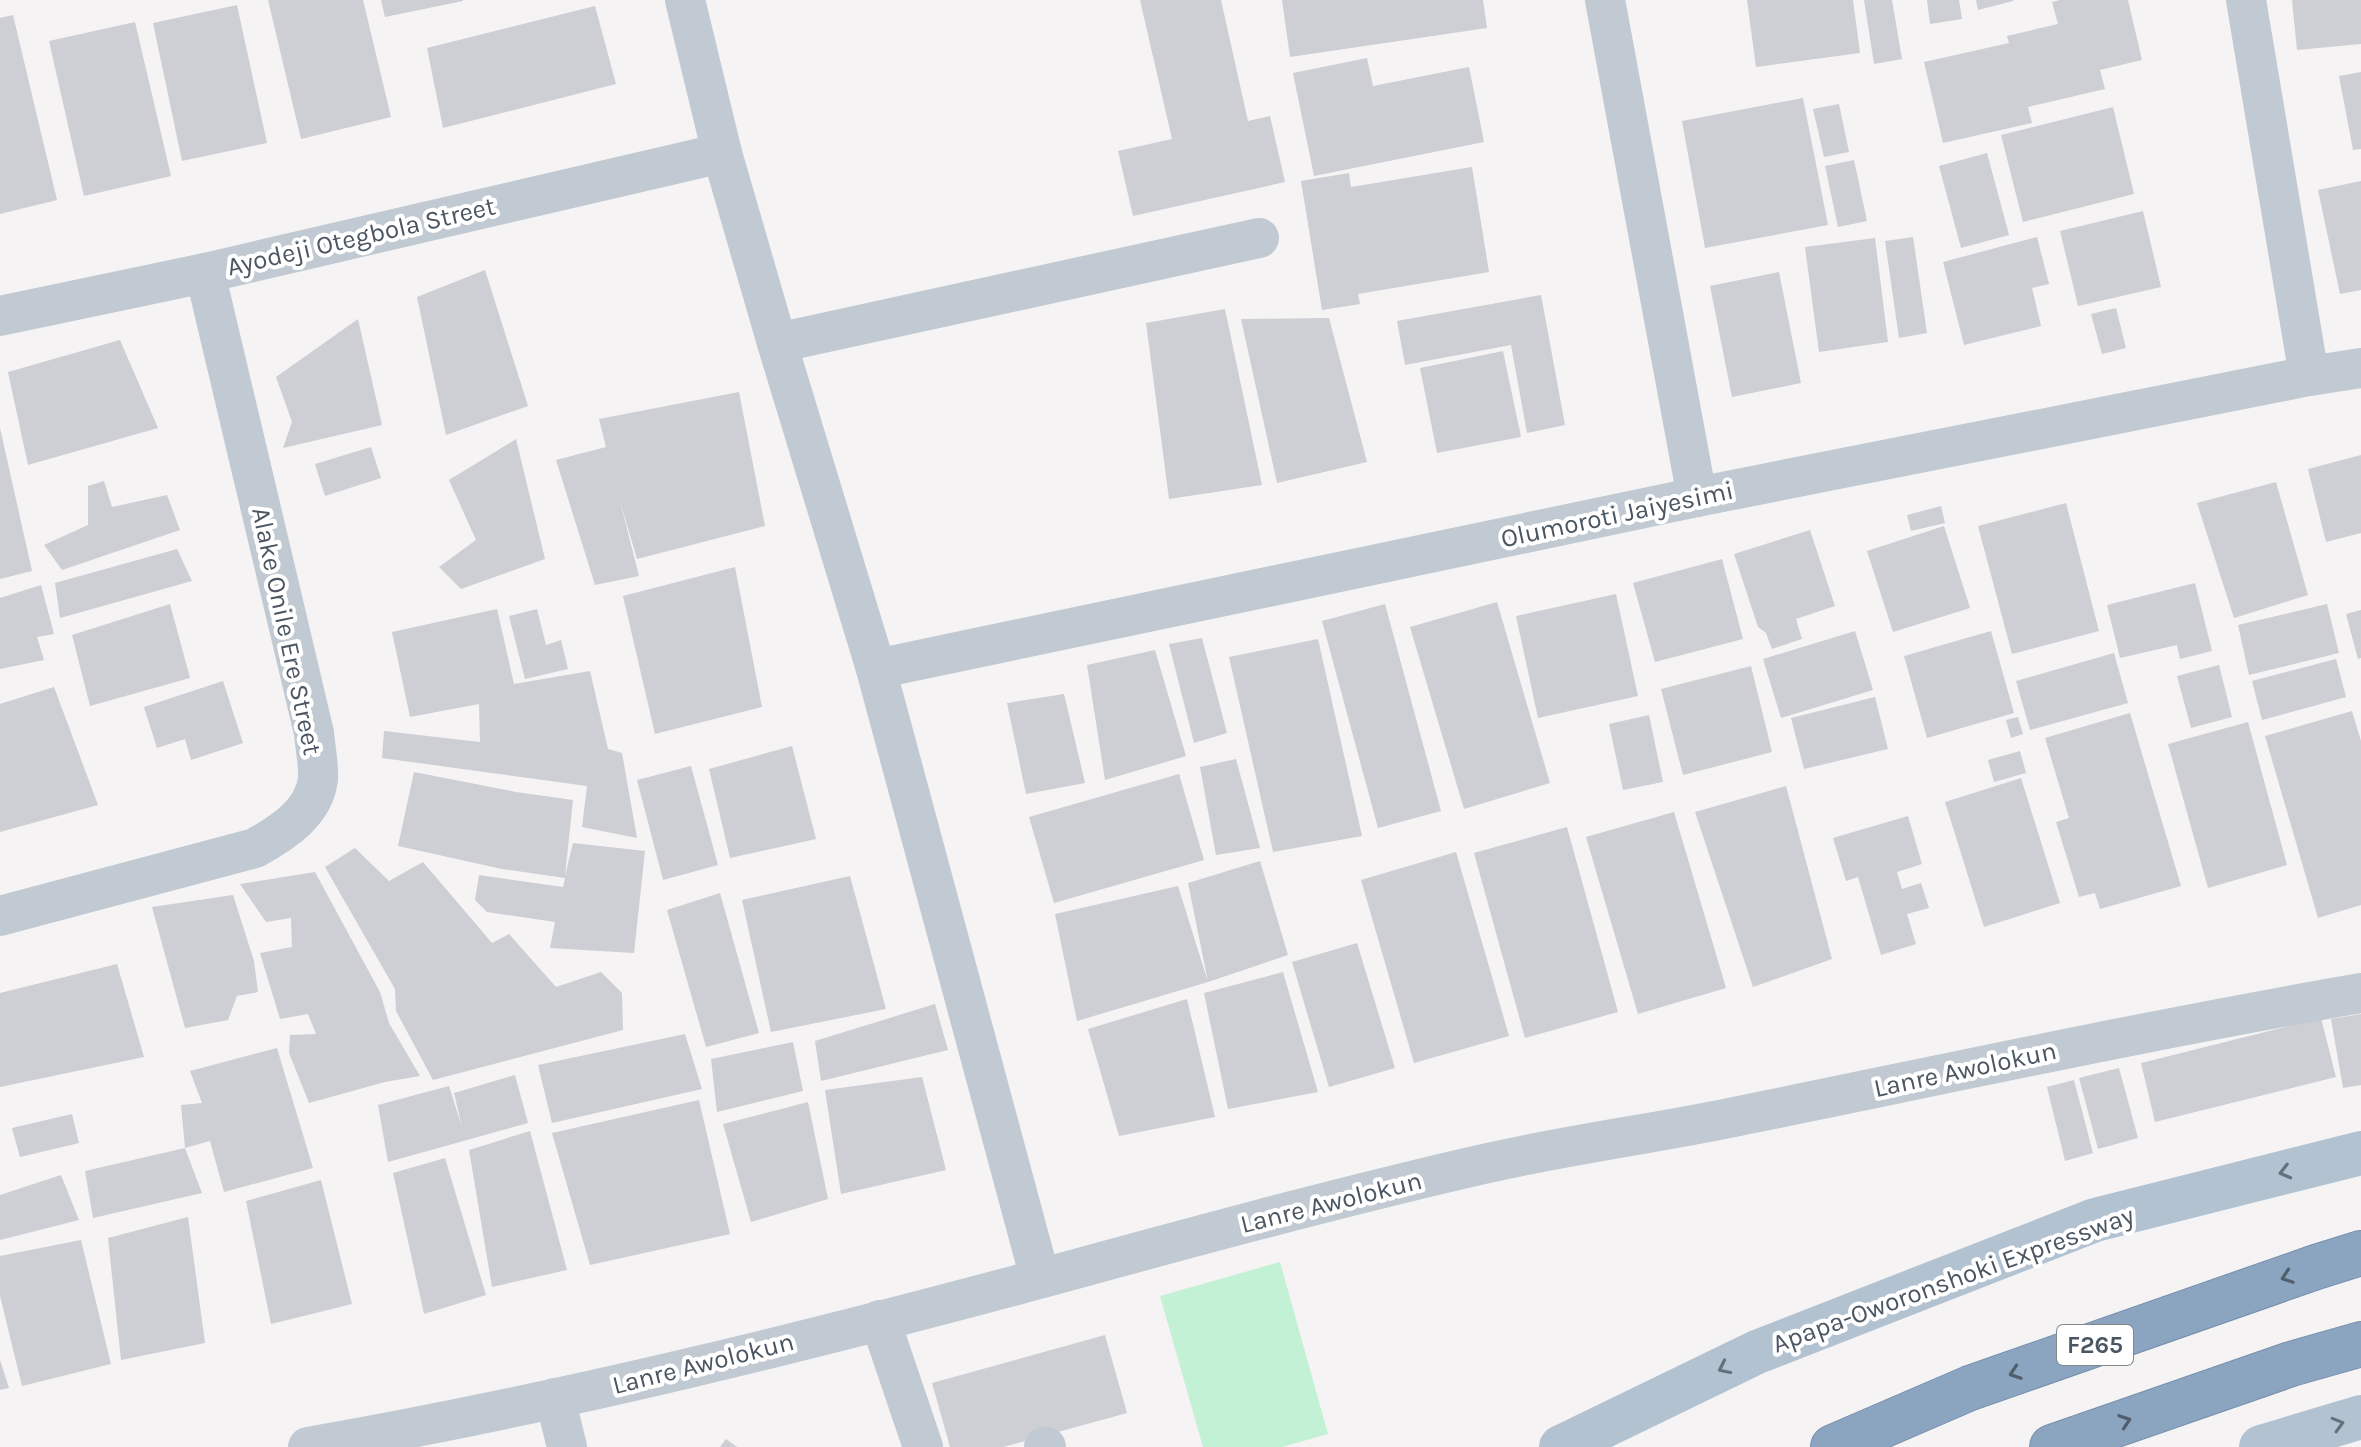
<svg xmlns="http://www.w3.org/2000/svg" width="2361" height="1447" font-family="Karla,sans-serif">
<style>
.green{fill:#c3f1d5}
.building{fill:#cdcfd5}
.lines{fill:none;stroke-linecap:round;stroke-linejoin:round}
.highway-casing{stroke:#7690ad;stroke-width:46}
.minor{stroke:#c1cad2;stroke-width:40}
.major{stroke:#b3c2d1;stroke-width:44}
.highway{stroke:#8ba5c1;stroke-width:44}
.oneway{stroke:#64717d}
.oneway2{stroke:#505e6b}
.labels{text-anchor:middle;stroke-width:8;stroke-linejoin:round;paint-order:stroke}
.shield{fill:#fff;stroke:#808990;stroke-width:2}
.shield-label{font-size:24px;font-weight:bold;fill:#4a5661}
.street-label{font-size:26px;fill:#4a5661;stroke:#fff}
</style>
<rect width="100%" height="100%" fill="#f5f3f3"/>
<polygon class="green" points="1280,1262 1328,1434 1282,1447 1203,1447 1160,1296"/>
<g class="building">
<polygon points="268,0 363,0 391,117 301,139"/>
<polygon points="381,0 463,0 463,1 385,17"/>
<polygon points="1140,0 1221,0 1248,121 1270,116 1285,182 1133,216 1118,151 1172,139"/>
<polygon points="1282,0 1483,0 1487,28 1290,57"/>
<polygon points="1747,0 1853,0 1860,53 1756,67"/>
<polygon points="1864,0 1892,0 1902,59 1874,64"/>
<polygon points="1927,0 1959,0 1962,19 1930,24"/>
<polygon points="1976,0 2013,0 2013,1 1978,10"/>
<polygon points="2060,0 2128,0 2142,60 2100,70 2105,89 2028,107 2032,123 1943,143 1924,62 2009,43 2007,36 2058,24 2052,2"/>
<polygon points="2292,0 2361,0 2361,44 2297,50"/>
<polygon points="237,5 267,143 182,161 153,23"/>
<polygon points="595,6 616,84 443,128 427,48"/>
<polygon points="13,15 57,200 0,214 0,18"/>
<polygon points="135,22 171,176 84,196 49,41"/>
<polygon points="1367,58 1373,86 1469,67 1484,142 1314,176 1293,73"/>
<polygon points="2361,72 2361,149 2353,150 2339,76"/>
<polygon points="1803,98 1828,225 1705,248 1682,121"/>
<polygon points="1839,104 1849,152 1824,157 1813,109"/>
<polygon points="2113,107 2134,194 2023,222 2001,135"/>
<polygon points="1987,153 2009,235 1961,248 1939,166"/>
<polygon points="1854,160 1867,221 1838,227 1825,166"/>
<polygon points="1472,167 1489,272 1358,294 1360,304 1322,310 1301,181 1349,173 1351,187"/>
<polygon points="2361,181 2361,290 2340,294 2318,190"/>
<polygon points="2143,211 2161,287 2078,306 2060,231"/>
<polygon points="1913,237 1927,333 1899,338 1885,241"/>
<polygon points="2037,237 2049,284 2032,288 2041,326 1964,345 1943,262"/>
<polygon points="1875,238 1888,342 1819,352 1805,247"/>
<polygon points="485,270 528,406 446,435 417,297"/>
<polygon points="1779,272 1801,383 1732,397 1710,286"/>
<polygon points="1541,295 1565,425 1527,433 1511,345 1405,365 1397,321"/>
<polygon points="2116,308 2126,348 2102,354 2091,314"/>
<polygon points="1225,309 1262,485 1169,499 1146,323"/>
<polygon points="1329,318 1367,462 1277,483 1241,319"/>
<polygon points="358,319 382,425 283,448 292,422 276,377"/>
<polygon points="120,340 158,428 28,465 8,372"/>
<polygon points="1503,351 1521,437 1437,453 1420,368"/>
<polygon points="739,392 765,526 637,559 620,501 639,576 595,585 556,460 606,447 599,419"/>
<polygon points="0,428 32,571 0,579"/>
<polygon points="516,439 545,559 461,589 439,567 476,540 449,480"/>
<polygon points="371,447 381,478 325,496 315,464"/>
<polygon points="2361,455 2361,533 2326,542 2308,469"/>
<polygon points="104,481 112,507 167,495 180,530 62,570 44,545 88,525 88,486"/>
<polygon points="2276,482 2308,595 2234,618 2197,503"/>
<polygon points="2066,503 2099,631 2012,654 1978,526"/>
<polygon points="1941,506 1945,523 1911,531 1907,515"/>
<polygon points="1944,526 1970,608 1893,632 1867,551"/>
<polygon points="1810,530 1835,606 1796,619 1802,639 1772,649 1766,633 1758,627 1734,554"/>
<polygon points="177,549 192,581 60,618 55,583"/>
<polygon points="1722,559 1743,639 1655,662 1633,583"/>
<polygon points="735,567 762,707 655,734 623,596"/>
<polygon points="2195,583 2212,651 2180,659 2177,645 2120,658 2107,605"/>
<polygon points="41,585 54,634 37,637 44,660 0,669 0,598"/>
<polygon points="1616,594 1638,696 1538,718 1516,616"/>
<polygon points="1497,602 1550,783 1464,809 1410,627"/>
<polygon points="170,604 190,678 90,706 72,635"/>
<polygon points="1385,604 1441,811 1378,828 1322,621"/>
<polygon points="2327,604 2339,653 2249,675 2238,625"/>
<polygon points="497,609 514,684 590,671 608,749 622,753 637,838 582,827 587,786 382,758 384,731 480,742 479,704 410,717 392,632"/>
<polygon points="537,609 546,645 561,640 568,669 525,679 509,616"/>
<polygon points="2361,610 2361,658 2358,659 2346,614"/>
<polygon points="1855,631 1873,690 1781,718 1763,659"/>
<polygon points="1991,631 2014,713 1927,738 1904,656"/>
<polygon points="1202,638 1227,733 1194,743 1169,644"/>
<polygon points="1318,639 1362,836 1273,852 1229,657"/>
<polygon points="1155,650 1186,756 1105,780 1087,665"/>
<polygon points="2114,653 2128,703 2030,730 2016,681"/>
<polygon points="2336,659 2346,697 2262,720 2252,681"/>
<polygon points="2219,665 2232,717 2191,728 2177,676"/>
<polygon points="1751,666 1772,752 1683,775 1661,689"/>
<polygon points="223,681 243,743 191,760 185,739 157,748 144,707"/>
<polygon points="54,687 98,805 0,832 0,704"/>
<polygon points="1064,694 1085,783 1026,794 1007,703"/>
<polygon points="1875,697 1888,749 1804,769 1791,718"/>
<polygon points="2352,711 2361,741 2361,905 2318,918 2265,736"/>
<polygon points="2130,713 2181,886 2100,909 2095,893 2079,897 2056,822 2069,818 2045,738"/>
<polygon points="1649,715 1663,782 1623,790 1609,724"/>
<polygon points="2018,717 2023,734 2011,738 2006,720"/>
<polygon points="2248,722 2287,865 2208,888 2168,744"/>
<polygon points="792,746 816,839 730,858 709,769"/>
<polygon points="2020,751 2026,773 1994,782 1988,760"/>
<polygon points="1236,759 1260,848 1216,855 1200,767"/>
<polygon points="691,766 718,865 663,880 637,780"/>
<polygon points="414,772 516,792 573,800 565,876 573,843 645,851 634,953 550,948 555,922 487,912 475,900 479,875 563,887 565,878 502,869 398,846"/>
<polygon points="1179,774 1204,860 1054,903 1029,817"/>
<polygon points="2021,778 2060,903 1984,927 1945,802"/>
<polygon points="1786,786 1832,959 1753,987 1695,812"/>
<polygon points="1674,812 1726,988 1638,1014 1586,837"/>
<polygon points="1908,816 1922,864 1897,872 1902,889 1921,883 1929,908 1907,914 1916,944 1881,955 1858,877 1846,881 1833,838"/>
<polygon points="1567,827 1618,1012 1525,1038 1474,853"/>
<polygon points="355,848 389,881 423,862 492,943 509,934 556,987 601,972 622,993 623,1030 433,1080 396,1011 395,989 325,867"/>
<polygon points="1456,852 1509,1036 1414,1063 1361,880"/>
<polygon points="1260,861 1288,955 1208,982 1077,1021 1055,914 1178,886 1208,982 1188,883"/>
<polygon points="315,872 380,992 389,1023 420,1076 385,1082 309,1103 289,1053 290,1035 316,1034 308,1014 280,1019 260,953 292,947 291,918 266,922 240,884"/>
<polygon points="850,876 886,1009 771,1032 742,900"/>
<polygon points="720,893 759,1033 706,1047 667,910"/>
<polygon points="233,895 254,961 258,992 237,996 228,1020 185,1028 152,907"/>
<polygon points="1357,943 1395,1068 1329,1087 1292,962"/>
<polygon points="117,964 144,1057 0,1087 0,993"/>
<polygon points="1283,972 1318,1092 1228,1109 1204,993"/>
<polygon points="1187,999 1215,1117 1119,1136 1088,1029"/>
<polygon points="935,1004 948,1050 821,1081 815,1041"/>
<polygon points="2361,1014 2361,1085 2343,1088 2331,1019"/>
<polygon points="2321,1018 2336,1077 2155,1122 2141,1063"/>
<polygon points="685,1034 702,1089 552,1123 538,1065"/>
<polygon points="793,1042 803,1091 717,1112 711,1059"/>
<polygon points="277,1048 313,1168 224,1192 210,1141 185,1148 181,1105 202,1103 190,1071"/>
<polygon points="2119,1068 2138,1138 2098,1149 2079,1078"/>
<polygon points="515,1075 528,1123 388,1162 378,1105 449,1086 462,1127 454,1093"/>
<polygon points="922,1077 946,1170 841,1194 825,1090"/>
<polygon points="2074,1080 2093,1153 2065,1161 2047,1087"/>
<polygon points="699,1100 730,1234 590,1265 552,1133"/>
<polygon points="808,1102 828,1199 751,1222 723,1124"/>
<polygon points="72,1114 79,1143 20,1157 12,1128"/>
<polygon points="530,1131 567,1270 492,1287 469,1150"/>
<polygon points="185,1148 202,1193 93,1218 85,1171"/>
<polygon points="445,1158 486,1295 424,1314 393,1173"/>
<polygon points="61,1175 79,1220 0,1240 0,1195"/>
<polygon points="321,1180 352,1304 271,1324 246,1201"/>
<polygon points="188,1217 205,1343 121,1360 108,1238"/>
<polygon points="81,1240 111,1364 22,1386 0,1296 0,1256"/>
<polygon points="1105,1335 1127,1413 1003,1447 950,1447 932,1383"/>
<polygon points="0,1360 9,1388 0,1390"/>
<polygon points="726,1439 737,1447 720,1447"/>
</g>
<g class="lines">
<g class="highway-casing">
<g id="highway">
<polyline points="1833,1447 1970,1388 2316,1267 2361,1253"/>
<polyline points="2052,1447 2291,1364 2361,1344"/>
</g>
</g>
<g class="minor">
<polyline points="685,0 722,153 777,343 876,669 1040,1278"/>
<polyline points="1605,0 1697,497"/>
<polyline points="2246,0 2309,376"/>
<polyline points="0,316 205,273 722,153"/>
<polyline points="777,343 1259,238"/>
<polyline points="876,669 1697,497 2309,376 2361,368"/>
<path d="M0 916 255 848C282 833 314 813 318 779 319 764 315 747 314 733L205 273"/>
<polyline points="880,1320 923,1447"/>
<polyline points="555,1398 567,1447"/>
<path d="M308 1447C554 1404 798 1344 1039 1279 1185 1239 1332 1199 1479 1165 1565 1145 1653 1134 1739 1116 1946 1074 2153 1029 2361 993"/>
<polyline points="1044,1447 1046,1447"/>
</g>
<g class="major">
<polyline points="1561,1447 1757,1352 2095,1220 2361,1153"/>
<polyline points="2261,1447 2361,1417"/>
</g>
<use href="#highway" class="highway"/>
</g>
<defs><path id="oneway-chevron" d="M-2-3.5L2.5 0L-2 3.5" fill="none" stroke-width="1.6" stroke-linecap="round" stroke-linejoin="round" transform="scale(2)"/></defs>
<g class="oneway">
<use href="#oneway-chevron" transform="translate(2285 1172) rotate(166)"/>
<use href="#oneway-chevron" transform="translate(1724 1368) rotate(154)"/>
<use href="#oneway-chevron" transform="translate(2338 1424) rotate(-16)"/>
</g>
<g class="oneway2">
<use href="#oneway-chevron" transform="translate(2287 1277) rotate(161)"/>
<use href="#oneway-chevron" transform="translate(2015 1373) rotate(161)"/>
<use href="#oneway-chevron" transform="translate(2125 1421) rotate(-19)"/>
</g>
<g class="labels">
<rect class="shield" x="2057" y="1325" width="76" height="40" rx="6"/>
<g class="shield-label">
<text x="2095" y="1353">F265</text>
</g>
<g class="street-label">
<text transform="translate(361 236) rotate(-13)" y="9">Ayodeji Otegbola Street</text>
<text transform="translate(1617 514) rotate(-12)" y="9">Olumoroti Jaiyesimi</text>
<text transform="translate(287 631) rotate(78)" y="9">Alake Onile Ere Street</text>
<text transform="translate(1965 1069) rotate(-12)" y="9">Lanre Awolokun</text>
<text transform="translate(1331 1202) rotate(-14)" y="9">Lanre Awolokun</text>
<text transform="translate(1953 1279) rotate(-20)" y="9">Apapa-Oworonshoki Expressway</text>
<text transform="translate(703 1363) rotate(-14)" y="9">Lanre Awolokun</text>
</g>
</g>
</svg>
